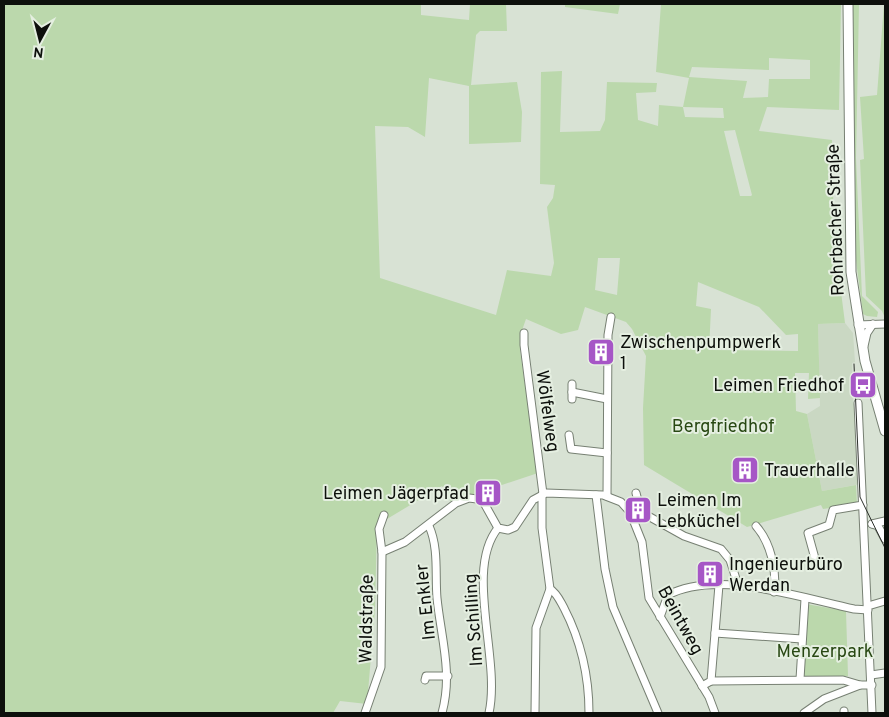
<svg xmlns="http://www.w3.org/2000/svg" width="889" height="717" font-family="Overpass,sans-serif">
<style>
.built{fill:#cad8c3}
.green{fill:#bbd8ac;fill-rule:evenodd}
.lines{fill:none;stroke-linecap:round;stroke-linejoin:round}
.minor-casing{stroke:#778073;stroke-width:9}
.major-casing{stroke:#778073;stroke-width:11}
.minor{stroke:#fff;stroke-width:7}
.major{stroke:#fff;stroke-width:9}
.tram{stroke:#2c302b;stroke-width:1}
.labels{text-anchor:middle;stroke-width:4;stroke-linejoin:round;paint-order:stroke}
.street-label{font-size:18px;fill:#0d100c;stroke:#e5efe1}
.poi-label{font-size:18px;fill:#0d100c;stroke:#e5efe1;text-anchor:start}
.park-label{font-size:18px;fill:#284813;stroke:#e5efe1}
</style>
<rect width="100%" height="100%" fill="#d8e2d4"/>
<polygon class="built" points="845,323 853,333 855,362 852,363 853,404 860,401 866,483 822,491 807,414 820,406 818,324"/>
<g class="green">
<path d="M4 4H421V15L469 20 470 4H506L507 31H480L476 35 471 85 517 82 522 112 521 142 469 144V86L429 78 425 137 408 127 375 126 380 278 496 315 507 270 551 276 554 263 547 207 553 198 555 185 540 184 541 72 562 71 560 132 600 131 605 120 607 82 657 83 656 92 636 93 638 120 658 126 659 105 683 107 689 78 656 72 661 4H841L839 110 767 107 759 131 832 140 834 237 845 323 818 324 820 398 808 399 809 373H795L796 411 807 414 822 491 856 485 857 504 823 509 821 505 747 527 644 465 643 408 646 356 632 329 626 322 585 307 578 330 561 334 526 319 520 336V351L538 473 451 502 442 486 377 525 375 609 367 704 340 701 333 713H4ZM769 58 810 60V79H769L768 97 743 98 747 81 689 77 692 67 769 70ZM683 107 723 108 724 118 685 117ZM735 130 752 195 751 196H740L724 131ZM598 258H620L617 295 595 290ZM698 282 759 307 786 335 798 334V351L709 350 711 309 696 306Z"/>
<polygon points="565,4 620,4 618,14 565,7"/>
<polygon points="853,4 859,4 856,158 862,296 878,312 877,317 867,316 863,314 854,245"/>
<polygon points="884,4 885,4 885,318 882,311 866,296 860,160 864,159 860,97 877,95"/>
<polygon points="806,604 846,611 848,676 802,677"/>
</g>
<g class="lines">
<g class="minor-casing">
<g id="minor">
<polyline points="858,325 885,324"/>
<polyline points="524,333 524,345 543,494"/>
<polyline points="864,346 867,333 873,324"/>
<polyline points="572,384 572,399"/>
<polyline points="572,392 607,399"/>
<polyline points="858,403 872,713"/>
<polyline points="569,435 571,449 607,453"/>
<polyline points="636,493 641,512 684,536 721,549 730,560 738,585"/>
<polyline points="596,495 605,569 613,607 658,713"/>
<polyline points="607,496 608,335 611,317"/>
<polyline points="872,524 878,526 885,539"/>
<polyline points="872,524 885,521"/>
<path d="M429 526C439 548 435 575 437 598 441 638 453 673 442 713"/>
<path d="M756 526C771 543 777 571 774 592"/>
<polyline points="382,552 405,542 456,503 469,498 477,499 484,503 498,528 508,530 515,527 533,500 546,493 603,495 621,502 630,512 642,542 649,598 709,697 715,713"/>
<polyline points="816,562 808,533 829,525 833,510 863,505"/>
<path d="M550 589C557 593 560 601 564 608 581 641 589 675 589 713"/>
<polyline points="868,606 885,601"/>
<path d="M660 617 668 595C717 569 802 598 854 609L868 610"/>
<polyline points="715,633 802,639"/>
<polyline points="871,675 885,673"/>
<polyline points="800,679 805,599"/>
<polyline points="425,680 426,676 448,676"/>
<polyline points="711,681 843,680 860,685 872,685"/>
<polyline points="702,686 711,681 719,585"/>
<polyline points="365,713 381,667 382,552 379,529 384,515"/>
<path d="M489 713C501 659 464 570 498 528"/>
<polyline points="535,713 536,628 550,589 542,528 542,495"/>
<polyline points="804,713 824,699 860,685"/>
<polyline points="844,713 844,711"/>
</g>
</g>
<g class="major-casing">
<polyline id="major" points="848,4 851,272 865,361 885,431"/>
</g>
<use href="#minor" class="minor"/>
<use href="#major" class="major"/>
<polyline class="tram" points="854,364 860,497 885,548"/>
</g>
<defs>
<g id="building-square" transform="scale(1.4375)"><rect x="-9" y="-9" width="18" height="18" rx="4" fill="#a656c6" stroke="#e5efe1"/><path d="M-4-6H4V6H1V3H-1V6H-4ZM-2.5-4.3h1.7v1.8h-1.7ZM.8-4.3h1.7v1.8H.8ZM-2.5-1h1.7V.8h-1.7ZM.8-1h1.7V.8H.8Z" fill="#fff"/></g>
<g id="bus-square" transform="scale(1.4375)"><rect x="-9" y="-9" width="18" height="18" rx="4" fill="#a656c6" stroke="#e5efe1"/><path d="M-5-6H5V4H4V6H2V4H-2V6H-4V4H-5ZM-3.5-4V0h7V-4ZM-3.5 1.2v1.5H-2V1.2ZM2 1.2v1.5H3.5V1.2Z" fill="#fff"/></g>
</defs>
<g fill-rule="evenodd">
<use href="#building-square" x="601" y="352"/>
<use href="#bus-square" x="863" y="385"/>
<use href="#building-square" x="745" y="470"/>
<use href="#building-square" x="488" y="493"/>
<use href="#building-square" x="638" y="510"/>
<use href="#building-square" x="710" y="574"/>
</g>
<g class="labels">
<g class="street-label">
<text transform="translate(835 220) rotate(-92)" y="6">Rohrbacher Straße</text>
<text transform="translate(548 411) rotate(82)" y="6">Wölfelweg</text>
<text transform="translate(425 602) rotate(-96)" y="6">Im Enkler</text>
<text transform="translate(366 619) rotate(-89)" y="6">Waldstraße</text>
<text transform="translate(473 620) rotate(-94)" y="6">Im Schilling</text>
<text transform="translate(681 620) rotate(61)" y="6">Beintweg</text>
</g>
<g class="poi-label">
<text x="620" y="348">Zwischenpumpwerk<tspan x="620" dy="21">1</tspan></text>
<text x="844" y="391" text-anchor="end">Leimen Friedhof</text>
<text x="764" y="476">Trauerhalle</text>
<text x="469" y="499" text-anchor="end">Leimen Jägerpfad</text>
<text x="657" y="506">Leimen Im<tspan x="657" dy="21">Lebküchel</tspan></text>
<text x="729" y="570">Ingenieurbüro<tspan x="729" dy="21">Werdan</tspan></text>
</g>
<g class="park-label">
<text x="723" y="432">Bergfriedhof</text>
<text x="825" y="657">Menzerpark</text>
</g>
</g>
<rect width="889" height="717" fill="none" stroke="#0d100c" stroke-width="10"/>
<g transform="translate(40 40) rotate(187)" stroke="#e5efe1" stroke-width="4" paint-order="stroke">
<path d="M0-4L9 19L0 12L-9 19Z" fill="#0d100c"/>
<text y="-8" font-size="14" font-weight="bold" text-anchor="middle" fill="#0d100c">N</text>
</g>
</svg>
